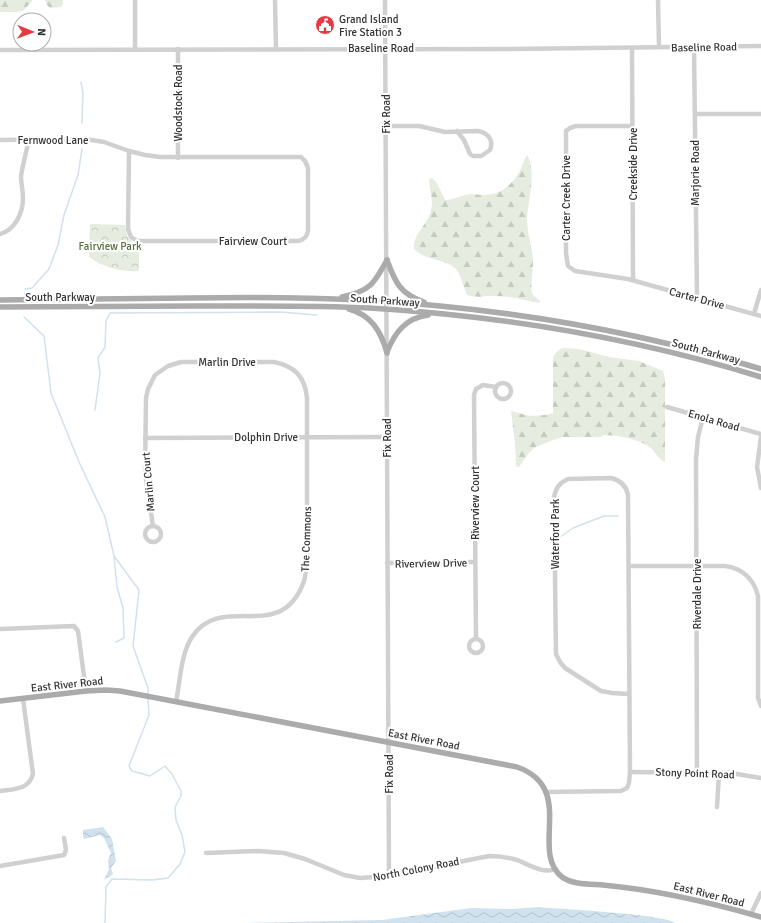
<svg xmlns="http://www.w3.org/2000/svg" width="761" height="923" font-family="Signika,sans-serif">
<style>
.forest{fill:url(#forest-firs)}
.park{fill:url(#park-crowns)}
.water{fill:url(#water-waves)}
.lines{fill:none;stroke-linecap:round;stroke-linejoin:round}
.stream{stroke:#cfe2ee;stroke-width:1.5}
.minor{stroke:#d0d0d0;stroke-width:4.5}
.major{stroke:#ababab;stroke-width:5.5}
.labels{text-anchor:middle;stroke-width:4;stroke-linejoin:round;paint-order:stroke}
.poi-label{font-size:11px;fill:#333;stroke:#fff;text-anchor:start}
.street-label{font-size:11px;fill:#333;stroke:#fff}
.park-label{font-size:11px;fill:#56703f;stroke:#fff}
</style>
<defs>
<pattern id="forest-firs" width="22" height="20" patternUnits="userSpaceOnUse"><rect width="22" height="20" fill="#e6ecdf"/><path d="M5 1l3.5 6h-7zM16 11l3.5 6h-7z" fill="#c6cbc0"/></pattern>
<pattern id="park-crowns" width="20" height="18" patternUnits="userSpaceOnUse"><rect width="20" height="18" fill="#e6ecdf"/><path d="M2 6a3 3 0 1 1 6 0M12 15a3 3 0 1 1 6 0" fill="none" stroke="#c6cbc0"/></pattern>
<pattern id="water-waves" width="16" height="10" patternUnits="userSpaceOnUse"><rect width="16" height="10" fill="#cfe2ee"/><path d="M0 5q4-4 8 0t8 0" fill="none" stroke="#b2c2cd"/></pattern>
</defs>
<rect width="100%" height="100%" fill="#fff"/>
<g class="forest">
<polygon points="0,0 33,0 23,11 17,12 0,12"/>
<polygon points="45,0 63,0 63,4 61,7 50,8 47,5"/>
<path d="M527 155C537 171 528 201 527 218 527 233 532 247 533 261 533 272 530 284 532 294L540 301V303C525 300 510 296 495 296 486 296 476 298 467 295 464 288 460 273 456 269 445 258 425 261 414 249 413 233 428 225 431 210 434 199 429 190 429 179L432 178 437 183 445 200C455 200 463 194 472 194 476 194 479 195 482 195 502 195 512 185 521 169 523 164 524 159 527 155Z"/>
<path d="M563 348 579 349 609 357 639 361 663 371 665 379V462C659 460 656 453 652 449 641 439 617 435 603 435L601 437H563L553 440 534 448 528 454 519 467 516 466 515 443 511 411 530 416 546 415 553 413V358C555 353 558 350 563 348Z"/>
</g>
<path class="park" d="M90 224 125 225C126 235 128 242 139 244V271C121 272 105 268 89 257Z"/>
<g class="water">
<polygon points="103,827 112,839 116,861 111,868 113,874 104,880 109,869 108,860 111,853 104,838 100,835 84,839 83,837 83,830"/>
<path d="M538 907C559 909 665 914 675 923H246L382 920 471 908 512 909Z"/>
</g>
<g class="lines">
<g class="stream">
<polyline points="81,82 83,93 82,123"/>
<polyline points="25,289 32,288 49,269 58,245 64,215 78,175 82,149"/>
<polyline points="24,317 44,336 51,393 79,462 105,517 114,556 117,587 123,608 124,638 116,642"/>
<polyline points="95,410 100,373 98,358 105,347 106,321 110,313 280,312 317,315"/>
<polyline points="560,537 573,528 604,516 618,516"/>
<polyline points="114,556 139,590 133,646 148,688 148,695"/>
<polyline points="105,923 106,887 112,879 152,880 168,878 180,864 185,852 182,835 176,820 175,807 181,796 181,791 172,774 165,766 150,776 132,771 129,766 149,715 148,699"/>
</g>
<g class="minor">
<polyline points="135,0 135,49"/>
<polyline points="275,0 276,49"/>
<polyline points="385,0 389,876"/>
<polyline points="658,0 659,47"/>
<polyline points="694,47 697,298"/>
<polyline points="632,48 633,280"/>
<polyline points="0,50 503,49 761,46"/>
<polyline points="695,114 761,114"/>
<path d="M386 126H419L445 132 478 131C488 133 494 140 490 150L481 156H473L470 154 464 140 457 131"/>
<polyline points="632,126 576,126 570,128 566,131 566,253 568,266 575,271 628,279 761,316"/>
<polyline points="0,140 85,139 104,142 129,151"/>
<path d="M129 151 145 155 160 157H301L305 161 308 168V231C307 237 304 240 298 241H137L131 237 128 229Z"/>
<polyline points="178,158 178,49"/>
<path d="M0 234C15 230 23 213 23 198 23 190 21 184 21 176 23 164 26 152 29 140"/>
<polyline points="754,314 761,290"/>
<circle cx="503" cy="391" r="8"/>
<polyline points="667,407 761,434"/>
<polyline points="761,437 757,467 761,488"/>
<polyline points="145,438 387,437"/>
<path d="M153 526 145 473 146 398 148 389 155 375 168 366 181 362H274C295 366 305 377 307 398V560C306 566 306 575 304 581 281 646 222 591 192 637 181 653 180 682 176 702"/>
<circle cx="153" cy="534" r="8"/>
<polyline points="387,563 475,562"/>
<path d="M629 566H725C742 568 754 579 758 596V698L761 706"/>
<polyline points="0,629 74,626 78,631 86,691"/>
<polyline points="476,639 474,395 476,389 483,385 496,387"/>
<circle cx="476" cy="646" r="7"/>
<polyline points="630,772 731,773 761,778"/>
<polyline points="697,772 696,459 698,437 703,417"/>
<path d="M0 791C14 789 29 790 33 774L23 699"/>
<path d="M546 792 621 791 627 788 629 783 630 772 628 495C626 485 620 480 611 478L568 479C559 483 556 488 554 497L556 654 560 662 565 668 601 691 612 693 629 694"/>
<polyline points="717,807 719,773"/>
<path d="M206 853 258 851 284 853 305 859 344 875 360 878 389 876 489 856C498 856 507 857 517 860 530 865 542 874 556 869"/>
<polyline points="0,866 64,855 66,850 64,838"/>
<polyline points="751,914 761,893"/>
</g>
<g class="major">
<path d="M387 260C395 282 400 294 424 302"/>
<path d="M342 297C370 291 374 284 387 260"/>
<path d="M0 300C63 299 126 299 189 298 246 297 302 297 359 300 495 307 630 329 761 369"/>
<path d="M0 307C66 307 131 306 197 306 255 306 313 305 370 308 503 316 634 338 761 377"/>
<path d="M349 309C371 315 381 331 387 353"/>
<path d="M387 352C395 332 406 318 428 315"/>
<path d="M0 701 86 691 106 690 120 691 517 767C577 788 529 851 562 877 573 885 591 884 603 885 657 890 709 902 761 917"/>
</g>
</g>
<defs>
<g id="civic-disc" transform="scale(1)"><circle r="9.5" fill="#e63946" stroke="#fff"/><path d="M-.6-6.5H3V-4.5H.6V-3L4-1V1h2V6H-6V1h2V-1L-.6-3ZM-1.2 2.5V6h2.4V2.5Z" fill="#fff"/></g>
</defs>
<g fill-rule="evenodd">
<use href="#civic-disc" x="325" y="25"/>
</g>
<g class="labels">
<g class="poi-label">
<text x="339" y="23">Grand Island<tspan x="339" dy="13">Fire Station 3</tspan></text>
</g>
<g class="street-label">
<text transform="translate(704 47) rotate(-1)" y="4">Baseline Road</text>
<text x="381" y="52">Baseline Road</text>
<text transform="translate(178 103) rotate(-90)" y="4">Woodstock Road</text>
<text transform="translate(386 114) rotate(-90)" y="4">Fix Road</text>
<text x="53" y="144">Fernwood Lane</text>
<text transform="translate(633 164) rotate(-90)" y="4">Creekside Drive</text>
<text transform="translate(695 173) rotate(-90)" y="4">Marjorie Road</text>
<text transform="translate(566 198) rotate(-90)" y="4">Carter Creek Drive</text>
<text x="253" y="245">Fairview Court</text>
<text x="60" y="301">South Parkway</text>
<text transform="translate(697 298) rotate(15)" y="4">Carter Drive</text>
<text transform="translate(385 300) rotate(4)" y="4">South Parkway</text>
<text transform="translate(706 351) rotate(15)" y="4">South Parkway</text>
<text x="227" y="366">Marlin Drive</text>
<text transform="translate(714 420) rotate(16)" y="4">Enola Road</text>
<text x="266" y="441">Dolphin Drive</text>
<text transform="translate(387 438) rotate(-90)" y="4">Fix Road</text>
<text transform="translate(148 482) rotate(-95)" y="4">Marlin Court</text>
<text transform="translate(475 503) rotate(-90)" y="4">Riverview Court</text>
<text transform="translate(555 534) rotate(-90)" y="4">Waterford Park</text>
<text transform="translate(306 539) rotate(-88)" y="4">The Commons</text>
<text transform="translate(431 563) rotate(-1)" y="4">Riverview Drive</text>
<text transform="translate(697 594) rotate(-90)" y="4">Riverdale Drive</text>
<text transform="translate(67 684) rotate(-6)" y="4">East River Road</text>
<text transform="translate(424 739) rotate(11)" y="4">East River Road</text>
<text transform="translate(695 773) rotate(2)" y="4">Stony Point Road</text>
<text transform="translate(389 774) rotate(-90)" y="4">Fix Road</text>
<text transform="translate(416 869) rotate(-11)" y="4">North Colony Road</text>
<text transform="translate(709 894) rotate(14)" y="4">East River Road</text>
</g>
<g class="park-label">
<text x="110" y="250">Fairview Park</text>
</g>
</g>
<g transform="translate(32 32) rotate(91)"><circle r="19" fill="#ffffff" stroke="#adadad"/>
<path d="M0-3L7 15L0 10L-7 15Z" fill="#e63946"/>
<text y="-6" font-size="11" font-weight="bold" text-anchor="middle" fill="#333333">N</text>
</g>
</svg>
